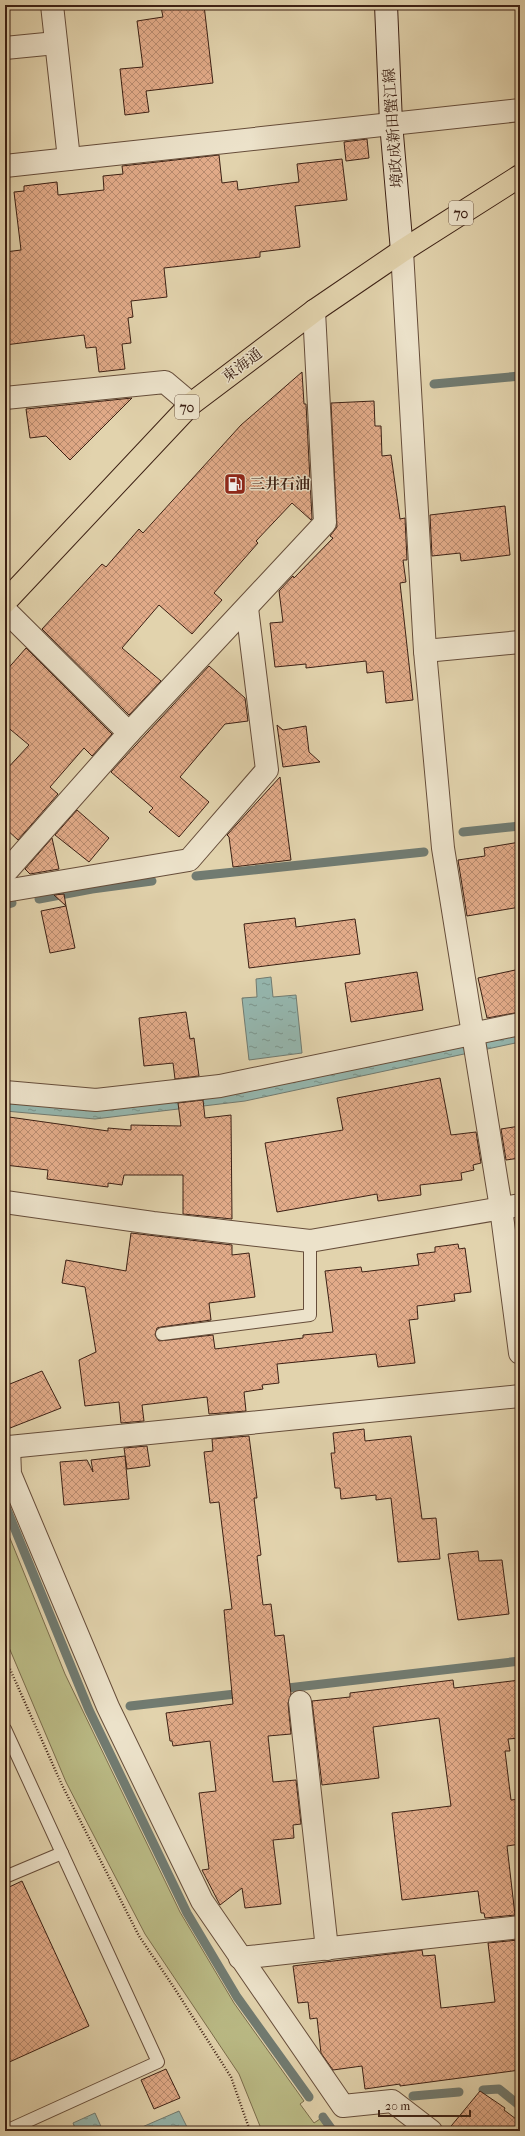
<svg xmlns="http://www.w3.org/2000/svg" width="525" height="2136" font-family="'IM FELL French Canon','Noto Serif JP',serif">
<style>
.green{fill:#baba85;stroke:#7b6d4c}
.water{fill:url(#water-ripples);stroke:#717b71}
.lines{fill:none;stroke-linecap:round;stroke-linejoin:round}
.stream{stroke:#717b71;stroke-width:9}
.building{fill:url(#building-cross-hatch);stroke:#3c2014}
.lane-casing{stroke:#664d3a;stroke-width:14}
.street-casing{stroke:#664d3a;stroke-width:24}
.secondary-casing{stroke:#3c2014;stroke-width:24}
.primary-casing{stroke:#3c2014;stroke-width:24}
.path{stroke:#3c2014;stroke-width:2.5;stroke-dasharray:1 2;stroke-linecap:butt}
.lane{stroke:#ece2ca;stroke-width:12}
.street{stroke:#ece2ca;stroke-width:22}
.secondary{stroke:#ece2ca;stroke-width:22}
.primary{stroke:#e2d3ad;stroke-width:22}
.labels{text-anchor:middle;stroke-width:3;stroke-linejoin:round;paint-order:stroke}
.shield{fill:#ece2ca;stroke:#715a4b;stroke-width:1}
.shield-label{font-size:14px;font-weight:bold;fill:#3c2014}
.street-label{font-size:15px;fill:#3c2014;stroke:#ece2ca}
.poi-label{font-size:15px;font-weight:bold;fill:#3c2014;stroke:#ece2ca;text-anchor:start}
</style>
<defs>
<pattern id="water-ripples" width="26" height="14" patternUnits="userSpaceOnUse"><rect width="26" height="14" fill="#95b7af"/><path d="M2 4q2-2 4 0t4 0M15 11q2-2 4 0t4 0" fill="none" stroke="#7b948d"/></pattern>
<pattern id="building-cross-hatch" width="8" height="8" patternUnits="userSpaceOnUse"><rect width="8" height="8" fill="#e2ab89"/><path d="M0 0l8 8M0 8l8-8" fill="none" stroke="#b88b6f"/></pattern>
</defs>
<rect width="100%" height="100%" fill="#e2d3ad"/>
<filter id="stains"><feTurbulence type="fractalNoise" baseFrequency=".005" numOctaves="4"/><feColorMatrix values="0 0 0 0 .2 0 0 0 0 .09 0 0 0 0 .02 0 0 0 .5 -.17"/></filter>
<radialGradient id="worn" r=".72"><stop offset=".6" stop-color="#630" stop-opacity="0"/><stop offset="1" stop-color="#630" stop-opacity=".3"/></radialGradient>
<polygon class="green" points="5,1526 65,1674 180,1912 234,2003 304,2101 300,2104 314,2123 320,2119 328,2131 262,2131 239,2074 145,1934 66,1782 5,1638"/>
<g class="water">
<polygon points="271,977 273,997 296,995 302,1053 249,1060 242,998 257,997 256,979"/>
<polygon points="520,1033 520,1042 245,1101 95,1119 5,1111 5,1099 99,1107"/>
<polygon points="179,2111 189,2131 133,2131"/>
<polygon points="95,2113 103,2131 76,2131 73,2123"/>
</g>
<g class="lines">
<g class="stream">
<polyline points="434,384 520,376"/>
<polyline points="463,832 520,826"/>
<polyline points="196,876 424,852"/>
<polyline points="39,899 92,889 152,881"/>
<polyline points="5,905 12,903"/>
<polyline points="5,1505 89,1710 187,1913 237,1997 309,2097"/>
<polyline points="279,1689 520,1661"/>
<polyline points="130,1706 244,1693"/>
<polyline points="483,2090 499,2089 520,2106"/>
<polyline points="413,2096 459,2092"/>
<polyline points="323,2117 333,2131"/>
</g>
</g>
<g class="building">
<polygon points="180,5 204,5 213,83 146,91 149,112 125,115 120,69 143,67 137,21 163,17 161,7"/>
<polygon points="367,139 369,158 346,161 344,142"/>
<polygon points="219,155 222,183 237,181 238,190 299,182 297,164 342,159 347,200 295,206 300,247 260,252 260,257 164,268 167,297 131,301 133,317 128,318 131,343 122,344 125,369 99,372 96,347 86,348 84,335 5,345 5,252 21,250 14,192 24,191 24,186 57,182 58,195 104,190 103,176 123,174 122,166"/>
<polygon points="302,372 304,404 306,404 312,518 311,520 292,503 256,541 258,543 214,593 222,600 192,634 159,605 122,648 161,681 129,715 42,629 102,564 106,567 139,529 143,533 241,425"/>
<polygon points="132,398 70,460 46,436 30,438 26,409"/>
<polygon points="374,401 375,426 381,426 382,456 391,455 400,519 405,518 407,560 403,560 406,582 400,583 413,700 386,703 383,671 367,673 366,661 306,668 306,664 275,667 270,623 283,622 279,591 293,576 294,578 333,538 330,536 337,527 331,403"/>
<polygon points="505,506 510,555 461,561 460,553 432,556 430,515"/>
<polygon points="26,648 112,734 92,756 84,748 50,787 58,794 18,840 5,828 5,771 29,745 5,725 5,672"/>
<polygon points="209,666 245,698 248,721 225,724 180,777 209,802 179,837 149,812 153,808 111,772"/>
<polygon points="277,725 283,730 306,726 309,752 320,762 283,767"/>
<polygon points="280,777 291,860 233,867 229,837 227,835"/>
<polygon points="77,810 109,838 89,862 55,835"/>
<polygon points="52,838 59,869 30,874 25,869"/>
<polygon points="520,842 520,907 467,916 458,860 485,856 484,848"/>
<polygon points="64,894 66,906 54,895"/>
<polygon points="66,906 75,948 50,953 41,911"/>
<polygon points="295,918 296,927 355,919 360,954 249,968 244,924"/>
<polygon points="520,969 520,1012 487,1018 478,978"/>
<polygon points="417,972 423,1010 351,1022 345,983"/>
<polygon points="186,1012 190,1039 194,1038 199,1076 175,1079 173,1063 144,1066 139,1018"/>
<polygon points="440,1078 451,1135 476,1132 481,1163 473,1165 474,1170 461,1173 462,1180 420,1185 421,1195 378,1201 377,1194 277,1212 265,1143 343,1130 337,1098"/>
<polygon points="203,1100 205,1118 231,1115 232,1219 183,1214 183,1175 124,1175 122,1185 108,1183 108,1187 47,1179 48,1170 5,1165 9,1117 108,1131 108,1128 131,1130 131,1125 181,1126 178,1103"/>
<polygon points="520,1126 520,1158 506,1160 501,1129"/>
<polygon points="131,1233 232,1245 232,1255 249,1253 255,1297 209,1303 211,1320 161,1327 157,1328 155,1335 159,1341 213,1335 215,1349 303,1338 303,1335 333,1332 325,1271 361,1267 362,1272 419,1265 417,1254 435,1252 435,1247 458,1244 459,1249 465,1248 471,1292 454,1294 455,1301 417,1306 418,1319 409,1320 415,1363 378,1367 376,1354 277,1364 279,1383 262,1385 263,1389 244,1392 246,1411 209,1414 207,1397 142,1405 144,1421 121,1423 119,1402 85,1406 79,1360 96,1352 85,1287 62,1283 66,1260 126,1271"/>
<polygon points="42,1371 61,1408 5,1430 5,1386"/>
<polygon points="364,1429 365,1441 411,1436 422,1519 436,1518 440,1559 398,1562 391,1498 376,1500 376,1495 341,1499 340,1488 335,1488 331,1453 335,1453 333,1433"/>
<polygon points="249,1436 257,1498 254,1498 261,1555 257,1556 263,1605 271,1604 275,1636 284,1635 291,1694 288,1703 291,1734 268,1736 273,1782 296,1780 301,1824 293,1825 294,1838 273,1840 281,1904 245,1908 242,1888 220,1905 202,1870 209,1869 199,1793 216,1791 210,1741 173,1746 172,1741 170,1741 166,1713 233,1704 224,1610 232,1609 219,1502 210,1503 204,1452 213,1451 212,1439"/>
<polygon points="147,1446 150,1466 127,1469 124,1448"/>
<polygon points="125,1456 129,1499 64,1505 60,1462 87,1460 93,1472 91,1460"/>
<polygon points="478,1551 479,1561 502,1560 509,1614 458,1620 448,1554"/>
<polygon points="453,1680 454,1688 520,1680 520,1738 508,1739 510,1751 505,1751 511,1800 520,1799 520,1844 507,1846 515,1915 485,1918 484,1913 481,1913 478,1891 402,1900 392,1813 451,1806 439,1718 373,1727 379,1778 322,1785 312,1701 350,1697 350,1693"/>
<polygon points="22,1881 89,2026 5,2064 5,1889"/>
<polygon points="518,1940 520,1954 520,2070 400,2086 400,2084 365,2089 362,2066 333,2070 321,2053 317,2018 310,2019 308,2002 298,2003 293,1966 422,1950 423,1956 435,1955 441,2008 495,2002 488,1943"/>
<polygon points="166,2069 180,2098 154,2109 141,2080"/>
<polygon points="480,2091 505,2108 504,2110 520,2122 520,2131 447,2131"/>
</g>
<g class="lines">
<g class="lane-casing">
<g id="lane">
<polyline points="162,1334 310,1315 310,1241"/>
<polyline points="5,1729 158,2062 6,2131"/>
<polyline points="5,1877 62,1853"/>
</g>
</g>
<g class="street-casing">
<g id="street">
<polyline points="52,5 69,159"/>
<polyline points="5,48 56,43"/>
<polyline points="5,166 520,110"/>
<polyline points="402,251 425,651 443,848 501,1208 520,1353"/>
<polyline points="5,398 165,382 191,404"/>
<polyline points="5,610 129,733"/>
<polyline points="425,651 520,642"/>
<polyline points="5,873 129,733 325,523 314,311"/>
<polyline points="5,891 189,860 267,770 247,608"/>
<polyline points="5,1092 96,1100 220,1086 520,1024"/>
<polyline points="5,1202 153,1223 310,1241 520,1205"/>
<polyline points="5,1446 9,1447 520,1396"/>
<polyline points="9,1447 10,1474 108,1707 202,1901 343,2106 392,2101 431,2131"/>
<polyline points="300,1702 327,1949"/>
<polyline points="240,1958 520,1927"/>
</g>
</g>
<g class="secondary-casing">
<polyline id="secondary" points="386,5 391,123 402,251"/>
</g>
<g class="primary-casing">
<polyline id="primary" points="5,602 191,404 314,311 402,251 520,176"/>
</g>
<polyline class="path" points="5,1658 62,1785 139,1936 173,1986 231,2077 250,2131"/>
<use href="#lane" class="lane"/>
<use href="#street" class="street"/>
<use href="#secondary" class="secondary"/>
<use href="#primary" class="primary"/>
</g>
<defs>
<g id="fuel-square" transform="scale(1.15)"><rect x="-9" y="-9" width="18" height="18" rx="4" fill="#8f2418" stroke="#ece2ca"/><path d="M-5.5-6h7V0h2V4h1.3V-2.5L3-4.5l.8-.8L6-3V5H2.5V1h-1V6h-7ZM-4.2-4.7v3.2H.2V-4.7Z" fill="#fff"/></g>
</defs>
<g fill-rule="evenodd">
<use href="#fuel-square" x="235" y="484"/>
</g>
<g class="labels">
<g class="shield">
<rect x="449" y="201" width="24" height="24" rx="3"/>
<rect x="175" y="395" width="24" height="24" rx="3"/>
</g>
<g class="shield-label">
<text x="461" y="218">70</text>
<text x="187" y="412">70</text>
</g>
<g class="street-label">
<text transform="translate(393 128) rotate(-94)" y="5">境政成新田蟹江線</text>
<text transform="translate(242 365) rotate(-37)" y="5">東海通</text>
</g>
<g class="poi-label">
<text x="250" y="489">三井石油</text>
</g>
</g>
<rect width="525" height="2136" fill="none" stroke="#e2d3ad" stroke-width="20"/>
<rect x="6" y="6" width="513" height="2124" fill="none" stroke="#3c2014" stroke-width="2"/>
<rect x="10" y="10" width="505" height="2116" fill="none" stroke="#3c2014"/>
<path d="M379 2110v6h91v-6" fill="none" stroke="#3c2014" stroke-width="2"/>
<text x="385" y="2110" font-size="12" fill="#3c2014" stroke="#ece2ca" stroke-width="3" paint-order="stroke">20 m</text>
<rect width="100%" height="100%" filter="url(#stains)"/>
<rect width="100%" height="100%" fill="url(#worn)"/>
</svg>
